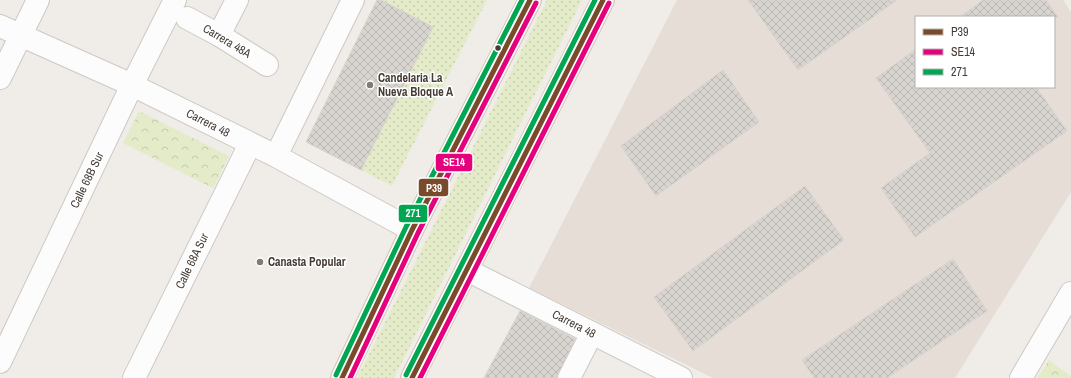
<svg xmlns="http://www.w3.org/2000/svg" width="1071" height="378" font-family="'Archivo Narrow',sans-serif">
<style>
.residential{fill:#e5ddd6;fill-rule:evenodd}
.grass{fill:url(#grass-dots)}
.forest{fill:url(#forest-crowns)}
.building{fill:url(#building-cross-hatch);stroke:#d8d3cf}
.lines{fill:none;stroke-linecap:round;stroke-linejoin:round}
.minor-casing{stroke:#cdc9c5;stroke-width:24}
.major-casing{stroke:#d3c4b6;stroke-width:24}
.minor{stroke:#fdfcfc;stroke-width:22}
.major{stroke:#f1eae3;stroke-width:22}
.bus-1-casing{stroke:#fff;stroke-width:8}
.bus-2-casing{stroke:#fff;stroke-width:8}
.bus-3-casing{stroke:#fff;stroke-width:8}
.bus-1{stroke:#7a4b2a;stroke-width:5}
.bus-2{stroke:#e5007d;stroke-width:5}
.bus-3{stroke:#00a651;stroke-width:5}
.bus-dot{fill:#463c35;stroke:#fff;stroke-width:1.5}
.poi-dot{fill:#827a74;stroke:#fff;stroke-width:1.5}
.labels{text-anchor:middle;stroke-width:3;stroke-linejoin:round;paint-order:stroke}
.street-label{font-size:12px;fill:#463c35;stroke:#fff}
.poi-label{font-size:12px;font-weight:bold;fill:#463c35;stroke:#fff;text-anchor:start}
.line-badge{stroke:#fff;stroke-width:1.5}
.badge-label{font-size:11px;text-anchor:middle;font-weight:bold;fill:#fff}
</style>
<defs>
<pattern id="grass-dots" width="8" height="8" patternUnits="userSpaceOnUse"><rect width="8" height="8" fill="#e4ebc9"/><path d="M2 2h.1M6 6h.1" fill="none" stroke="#c5caad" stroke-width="1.8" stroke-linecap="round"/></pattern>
<pattern id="forest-crowns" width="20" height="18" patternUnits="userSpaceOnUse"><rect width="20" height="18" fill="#e4ebc9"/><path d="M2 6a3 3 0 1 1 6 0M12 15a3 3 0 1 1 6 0" fill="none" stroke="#c5caad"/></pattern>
<pattern id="building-cross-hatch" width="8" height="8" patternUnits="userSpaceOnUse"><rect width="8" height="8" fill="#d8d4d0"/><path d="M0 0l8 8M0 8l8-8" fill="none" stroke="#bbb7b3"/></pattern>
</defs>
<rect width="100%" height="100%" fill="#f0ede9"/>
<path class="residential" d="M677 0H1063L1071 12V192L955 378H713L529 288ZM916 17H1054V87H916Z"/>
<g class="grass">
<polygon points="381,0 487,0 392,186 361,170 433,27"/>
<polygon points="547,0 582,0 394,378 357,378"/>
</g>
<g class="forest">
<polygon points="139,111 229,156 213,188 123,143"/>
<polygon points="1049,360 1071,376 1071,378 1037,378"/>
</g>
<g class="building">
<polygon points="377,0 381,0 433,27 361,170 306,142"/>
<polygon points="748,0 897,0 798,70"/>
<polygon points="983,0 1046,0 1058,17 960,17"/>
<polygon points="916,49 916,87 1036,87 1067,131 915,237 881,188 930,153 876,78"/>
<polygon points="723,70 759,122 656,196 621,146"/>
<polygon points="805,186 844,240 693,351 654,297"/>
<polygon points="953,259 987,311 887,378 814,378 802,360"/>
<polygon points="520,311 575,339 557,378 484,378"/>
</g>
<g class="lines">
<g class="minor-casing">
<g id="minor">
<polyline points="187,18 219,35 267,65"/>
<polyline points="0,26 132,85 276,156 412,230"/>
<polyline points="219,35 237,0"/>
<polyline points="0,78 38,0"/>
<polyline points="276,156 353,0"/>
<polyline points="467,270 681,378"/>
<polyline points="0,362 132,85 175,0"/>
<polyline points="134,378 250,144"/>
<polyline points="569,378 592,333"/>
<polyline points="1021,378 1071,293"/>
</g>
</g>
<g class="major-casing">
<g id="major">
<polyline points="342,378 412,230 530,0"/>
<polyline points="412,378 603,0"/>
</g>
</g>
<use href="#minor" class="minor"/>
<use href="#major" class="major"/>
<g class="bus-1-casing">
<g id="bus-1">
<polyline points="342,378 412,230 530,0"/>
<polyline points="412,378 603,0"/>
</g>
</g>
<g class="bus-2-casing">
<g id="bus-2">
<polyline points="350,378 418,233 536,3"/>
<polyline points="420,378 609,3"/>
</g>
</g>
<g class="bus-3-casing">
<g id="bus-3">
<polyline points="336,375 406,227 522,0"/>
<polyline points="406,375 595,0"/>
</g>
</g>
<use href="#bus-1" class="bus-1"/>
<use href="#bus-2" class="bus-2"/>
<use href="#bus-3" class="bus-3"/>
</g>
<circle class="bus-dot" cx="498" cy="48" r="3.5"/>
<g class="poi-dot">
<circle cx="370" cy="85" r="4"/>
<circle cx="260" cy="262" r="4"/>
</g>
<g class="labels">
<g class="street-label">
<text transform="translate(227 41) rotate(31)" y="4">Carrera 48A</text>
<text transform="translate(208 123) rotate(27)" y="4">Carrera 48</text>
<text transform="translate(87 180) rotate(-64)" y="4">Calle 68B Sur</text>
<text transform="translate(192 261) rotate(-64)" y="4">Calle 68A Sur</text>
<text transform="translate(574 324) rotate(27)" y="4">Carrera 48</text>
</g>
<g class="poi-label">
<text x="378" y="82">Candelaria La<tspan x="378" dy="14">Nueva Bloque A</tspan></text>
<text x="268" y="266">Canasta Popular</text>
</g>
</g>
<g class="line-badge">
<rect x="435" y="153" width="38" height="19" rx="4" fill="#e5007d"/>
<rect x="418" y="178" width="31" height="19" rx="4" fill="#7a4b2a"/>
<rect x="398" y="204" width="30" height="19" rx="4" fill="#00a651"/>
</g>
<g class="badge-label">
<text x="454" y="166">SE14</text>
<text x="434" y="192">P39</text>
<text x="413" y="217">271</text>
</g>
<rect x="915" y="16" width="140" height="72" fill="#ffffff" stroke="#b5b1ae"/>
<rect x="923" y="29" width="20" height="6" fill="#7a4b2a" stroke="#b5b1ae"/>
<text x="951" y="36" font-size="12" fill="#463c35">P39</text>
<rect x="923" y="49" width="20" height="6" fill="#e5007d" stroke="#b5b1ae"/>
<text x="951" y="56" font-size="12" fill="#463c35">SE14</text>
<rect x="923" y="69" width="20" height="6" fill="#00a651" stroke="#b5b1ae"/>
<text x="951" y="76" font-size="12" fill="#463c35">271</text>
</svg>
